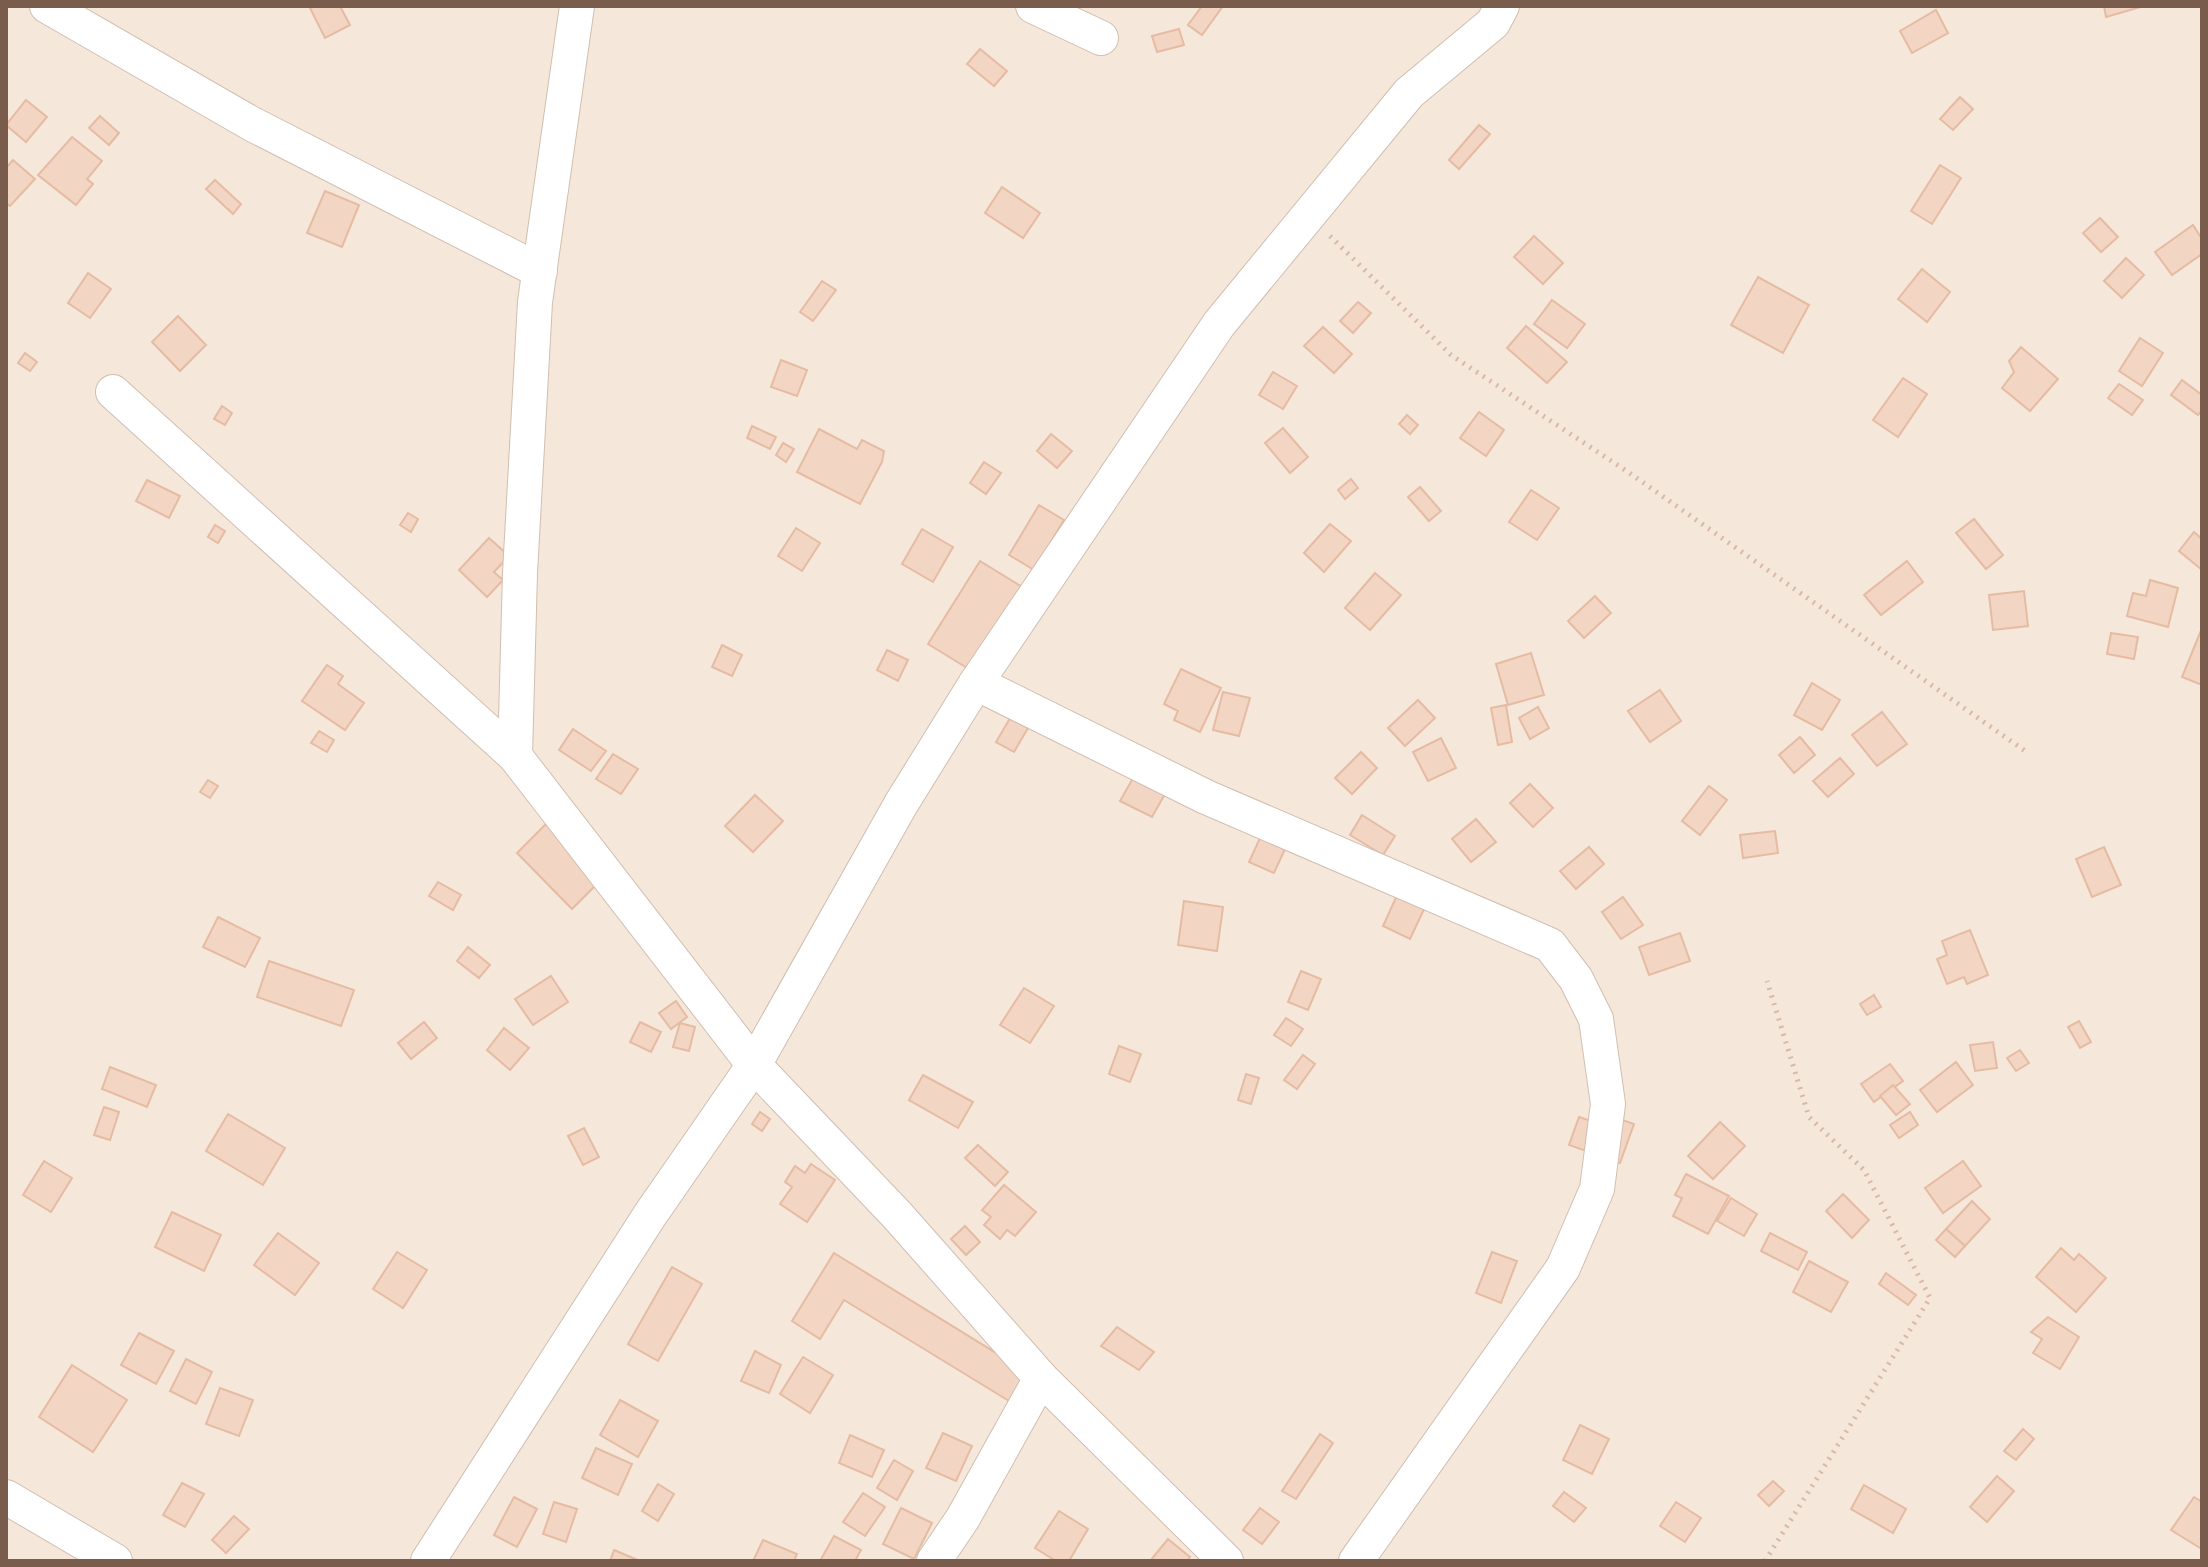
<svg xmlns="http://www.w3.org/2000/svg" width="2208" height="1567" font-family="'DM Sans',sans-serif">
<style>
.residential{fill:#f5e8da}
.building{fill:#f3d5c3;stroke:#e6bba3;stroke-width:2}
.lines{fill:none;stroke-linecap:round;stroke-linejoin:round}
.minor-casing{stroke:#d1beb0;stroke-width:36}
.path{stroke:#d9b8a5;stroke-width:5;stroke-dasharray:2 6;stroke-linecap:butt}
.minor{stroke:#fff;stroke-width:34}
</style>
<rect width="100%" height="100%" fill="#fdf6ec"/>
<rect class="residential" x="6" y="6" width="2196" height="1555"/>
<g class="building">
<polygon points="309,6 340,6 350,25 325,38"/>
<polygon points="1202,6 1223,6 1202,35 1188,25"/>
<polygon points="2104,6 2144,6 2106,17"/>
<polygon points="1936,10 1948,33 1912,53 1900,31"/>
<polygon points="1179,29 1184,45 1157,52 1152,36"/>
<polygon points="980,49 1007,71 994,86 967,64"/>
<polygon points="1960,97 1973,109 1953,130 1940,119"/>
<polygon points="26,100 47,117 26,142 6,125"/>
<polygon points="100,116 119,133 109,145 89,128"/>
<polygon points="1479,125 1490,134 1459,169 1449,160"/>
<polygon points="72,137 102,161 87,179 93,184 76,205 38,175"/>
<polygon points="13,160 35,179 10,206 6,203 6,168"/>
<polygon points="1940,165 1961,178 1932,224 1911,211"/>
<polygon points="215,180 241,204 233,214 206,189"/>
<polygon points="1002,187 1040,213 1023,238 985,213"/>
<polygon points="325,191 359,205 342,247 307,233"/>
<polygon points="2100,218 2118,237 2101,252 2083,233"/>
<polygon points="2193,225 2202,239 2202,254 2172,275 2155,252"/>
<polygon points="1534,236 1563,263 1543,284 1514,257"/>
<polygon points="2126,258 2144,275 2122,298 2104,281"/>
<polygon points="1922,269 1950,292 1927,322 1898,299"/>
<polygon points="88,273 111,289 90,318 68,303"/>
<polygon points="1758,277 1809,305 1783,353 1731,325"/>
<polygon points="822,281 836,290 813,321 800,312"/>
<polygon points="1552,300 1585,324 1567,348 1534,324"/>
<polygon points="1358,302 1371,313 1353,333 1340,321"/>
<polygon points="178,316 206,345 180,371 152,342"/>
<polygon points="1526,326 1567,362 1547,383 1507,348"/>
<polygon points="1323,327 1352,354 1334,373 1304,346"/>
<polygon points="2140,338 2163,353 2142,386 2119,371"/>
<polygon points="2021,347 2058,379 2030,411 2002,388 2014,372 2009,361"/>
<polygon points="25,353 37,362 30,371 18,363"/>
<polygon points="781,360 807,370 797,396 771,387"/>
<polygon points="1273,372 1297,386 1283,409 1259,395"/>
<polygon points="1903,378 1927,394 1898,437 1873,420"/>
<polygon points="2182,380 2202,395 2202,410 2198,415 2171,395"/>
<polygon points="2119,384 2143,400 2132,415 2108,398"/>
<polygon points="222,406 232,413 225,425 214,419"/>
<polygon points="1479,412 1504,430 1486,456 1460,438"/>
<polygon points="1407,415 1418,425 1410,434 1399,424"/>
<polygon points="752,426 776,437 770,449 747,438"/>
<polygon points="1283,428 1308,457 1290,473 1265,443"/>
<polygon points="819,429 857,449 862,440 884,451 882,462 860,504 797,472"/>
<polygon points="1051,434 1072,451 1057,468 1037,451"/>
<polygon points="783,443 794,449 786,462 776,455"/>
<polygon points="984,462 1001,473 986,494 970,483"/>
<polygon points="1351,479 1358,488 1345,499 1338,490"/>
<polygon points="147,480 180,496 169,518 136,501"/>
<polygon points="1420,487 1441,511 1429,521 1408,497"/>
<polygon points="1531,490 1559,508 1537,540 1509,522"/>
<polygon points="1039,505 1064,520 1034,570 1009,555"/>
<polygon points="408,513 418,519 411,532 400,525"/>
<polygon points="1974,519 2003,555 1986,569 1956,533"/>
<polygon points="1330,524 1351,541 1324,572 1304,553"/>
<polygon points="215,525 225,531 218,543 208,537"/>
<polygon points="796,528 820,543 802,571 778,556"/>
<polygon points="922,529 953,547 933,582 902,564"/>
<polygon points="2194,532 2202,539 2202,570 2179,551"/>
<polygon points="489,538 509,556 494,572 503,580 487,597 459,570"/>
<polygon points="980,561 1024,588 972,671 928,644"/>
<polygon points="1907,561 1923,582 1881,615 1864,595"/>
<polygon points="1375,573 1401,595 1370,630 1345,608"/>
<polygon points="2150,580 2178,588 2168,627 2127,616 2133,593 2146,596"/>
<polygon points="2024,591 2028,626 1993,630 1989,595"/>
<polygon points="1595,596 1611,613 1584,638 1568,621"/>
<polygon points="2202,628 2202,685 2182,677"/>
<polygon points="2111,633 2138,637 2134,659 2107,654"/>
<polygon points="722,645 742,655 732,676 712,667"/>
<polygon points="887,650 908,660 898,681 877,670"/>
<polygon points="1531,653 1544,695 1508,705 1496,664"/>
<polygon points="327,665 343,676 338,684 364,703 345,730 302,701"/>
<polygon points="1181,669 1221,688 1200,732 1174,720 1178,711 1164,704"/>
<polygon points="1812,683 1840,700 1822,730 1794,715"/>
<polygon points="1660,690 1681,721 1650,742 1628,711"/>
<polygon points="1223,692 1250,698 1239,736 1213,730"/>
<polygon points="1418,700 1435,718 1405,746 1388,728"/>
<polygon points="1506,705 1512,742 1498,745 1491,708"/>
<polygon points="1538,707 1549,728 1530,739 1519,718"/>
<polygon points="1882,712 1907,744 1877,766 1852,735"/>
<polygon points="1013,713 1031,723 1014,752 996,742"/>
<polygon points="573,729 606,751 591,771 559,750"/>
<polygon points="319,731 334,740 327,752 311,743"/>
<polygon points="1800,737 1815,755 1794,773 1779,755"/>
<polygon points="1441,738 1456,768 1428,781 1413,752"/>
<polygon points="1361,752 1377,768 1352,794 1335,778"/>
<polygon points="613,754 638,769 621,794 596,779"/>
<polygon points="1840,758 1854,774 1828,797 1813,781"/>
<polygon points="1133,778 1165,794 1152,817 1120,801"/>
<polygon points="208,780 218,786 210,798 200,792"/>
<polygon points="1530,784 1553,808 1533,827 1510,803"/>
<polygon points="1709,786 1727,800 1700,835 1682,821"/>
<polygon points="755,795 783,821 753,852 725,826"/>
<polygon points="1362,815 1395,836 1383,855 1350,835"/>
<polygon points="1476,819 1496,842 1471,862 1452,839"/>
<polygon points="547,823 602,879 572,909 517,853"/>
<polygon points="1775,831 1778,853 1743,858 1740,835"/>
<polygon points="1260,838 1285,849 1274,873 1249,862"/>
<polygon points="1589,847 1604,864 1576,889 1560,871"/>
<polygon points="2104,847 2121,885 2092,897 2076,859"/>
<polygon points="438,882 461,895 453,910 429,896"/>
<polygon points="1398,893 1426,905 1410,939 1383,926"/>
<polygon points="1623,897 1643,925 1621,939 1602,912"/>
<polygon points="1184,901 1223,907 1217,951 1178,945"/>
<polygon points="218,917 260,938 245,967 203,947"/>
<polygon points="1970,930 1988,975 1967,984 1964,977 1947,984 1937,959 1947,955 1942,941"/>
<polygon points="1680,933 1690,961 1649,975 1639,947"/>
<polygon points="468,947 490,965 479,978 457,961"/>
<polygon points="269,961 354,990 341,1026 257,997"/>
<polygon points="1301,971 1321,979 1308,1010 1288,1002"/>
<polygon points="551,976 568,1002 533,1025 515,999"/>
<polygon points="1024,988 1054,1006 1030,1043 1000,1025"/>
<polygon points="1874,995 1881,1007 1867,1015 1860,1004"/>
<polygon points="676,1001 687,1017 671,1029 659,1013"/>
<polygon points="1286,1018 1303,1029 1291,1046 1274,1035"/>
<polygon points="2079,1021 2091,1042 2080,1048 2068,1027"/>
<polygon points="424,1022 437,1038 411,1059 398,1043"/>
<polygon points="640,1022 661,1032 651,1052 630,1042"/>
<polygon points="680,1023 695,1027 689,1051 673,1047"/>
<polygon points="504,1028 529,1048 510,1070 487,1050"/>
<polygon points="1993,1042 1997,1068 1975,1071 1970,1045"/>
<polygon points="1119,1046 1141,1054 1130,1082 1109,1074"/>
<polygon points="2020,1050 2029,1063 2016,1071 2007,1058"/>
<polygon points="1303,1055 1315,1064 1297,1089 1284,1080"/>
<polygon points="1956,1062 1973,1085 1937,1112 1920,1090"/>
<polygon points="1890,1064 1903,1081 1874,1102 1861,1084"/>
<polygon points="110,1067 156,1085 147,1107 102,1089"/>
<polygon points="1246,1074 1259,1078 1251,1104 1238,1100"/>
<polygon points="923,1075 973,1102 958,1128 909,1100"/>
<polygon points="1893,1085 1910,1104 1896,1115 1880,1096"/>
<polygon points="104,1107 119,1112 110,1140 94,1135"/>
<polygon points="760,1112 770,1119 762,1131 752,1124"/>
<polygon points="1910,1112 1918,1125 1899,1138 1890,1125"/>
<polygon points="228,1114 285,1148 263,1185 206,1151"/>
<polygon points="1611,1116 1634,1124 1620,1163 1569,1145 1579,1117 1600,1124"/>
<polygon points="1720,1122 1745,1146 1713,1179 1688,1156"/>
<polygon points="584,1128 599,1157 583,1165 568,1136"/>
<polygon points="978,1145 1008,1172 995,1186 965,1158"/>
<polygon points="44,1161 72,1178 51,1212 23,1195"/>
<polygon points="1963,1161 1981,1186 1943,1213 1925,1188"/>
<polygon points="811,1164 835,1180 807,1222 780,1204 792,1187 785,1182 795,1166 805,1173"/>
<polygon points="1686,1174 1729,1196 1708,1234 1673,1216 1682,1198 1675,1195"/>
<polygon points="1004,1185 1036,1212 1015,1236 1007,1230 1000,1239 984,1225 991,1217 982,1210"/>
<polygon points="1843,1194 1869,1220 1852,1238 1826,1211"/>
<polygon points="1731,1198 1757,1214 1744,1236 1717,1221"/>
<polygon points="1972,1201 1990,1219 1965,1246 1946,1229"/>
<polygon points="172,1212 221,1235 204,1271 155,1247"/>
<polygon points="965,1226 980,1242 966,1255 951,1239"/>
<polygon points="1946,1229 1965,1246 1955,1257 1936,1240"/>
<polygon points="278,1233 319,1263 295,1295 254,1265"/>
<polygon points="1770,1233 1807,1252 1798,1270 1761,1251"/>
<polygon points="2061,1248 2074,1260 2079,1254 2106,1278 2076,1312 2036,1277"/>
<polygon points="397,1252 427,1270 403,1308 373,1289"/>
<polygon points="1492,1252 1517,1261 1501,1303 1476,1293"/>
<polygon points="834,1253 1027,1372 1009,1401 844,1300 820,1339 792,1321"/>
<polygon points="1809,1261 1848,1282 1831,1312 1793,1292"/>
<polygon points="672,1267 702,1284 658,1361 628,1344"/>
<polygon points="1886,1273 1916,1295 1908,1305 1879,1284"/>
<polygon points="2048,1317 2079,1337 2060,1369 2033,1353 2042,1339 2031,1332"/>
<polygon points="1117,1327 1154,1352 1139,1370 1101,1346"/>
<polygon points="139,1333 174,1351 156,1384 121,1365"/>
<polygon points="755,1351 781,1365 769,1393 741,1381"/>
<polygon points="803,1357 833,1375 810,1413 780,1394"/>
<polygon points="186,1359 212,1372 196,1404 170,1391"/>
<polygon points="72,1365 127,1400 93,1452 39,1417"/>
<polygon points="220,1388 253,1400 239,1436 206,1424"/>
<polygon points="620,1400 658,1421 638,1457 600,1435"/>
<polygon points="1580,1425 1609,1439 1592,1474 1563,1460"/>
<polygon points="2023,1429 2034,1439 2016,1460 2004,1451"/>
<polygon points="943,1433 972,1446 956,1481 926,1468"/>
<polygon points="1320,1434 1333,1443 1296,1499 1282,1491"/>
<polygon points="850,1435 884,1450 872,1477 839,1463"/>
<polygon points="596,1448 632,1464 618,1495 582,1478"/>
<polygon points="894,1460 913,1471 897,1500 877,1488"/>
<polygon points="1997,1476 2014,1491 1987,1522 1970,1507"/>
<polygon points="1773,1481 1784,1491 1769,1506 1758,1495"/>
<polygon points="182,1483 204,1494 185,1527 163,1515"/>
<polygon points="658,1484 674,1494 658,1521 642,1511"/>
<polygon points="1864,1485 1906,1509 1893,1533 1851,1509"/>
<polygon points="1564,1492 1586,1508 1574,1522 1553,1506"/>
<polygon points="863,1493 885,1507 865,1536 843,1522"/>
<polygon points="514,1497 537,1509 517,1547 494,1535"/>
<polygon points="2194,1497 2202,1502 2202,1545 2200,1548 2171,1530"/>
<polygon points="554,1502 577,1509 566,1542 543,1534"/>
<polygon points="1676,1502 1701,1518 1685,1542 1660,1526"/>
<polygon points="901,1508 932,1523 914,1559 883,1544"/>
<polygon points="1260,1508 1279,1522 1262,1544 1243,1530"/>
<polygon points="1059,1511 1088,1529 1069,1561 1056,1561 1035,1548"/>
<polygon points="234,1516 249,1529 226,1553 212,1540"/>
<polygon points="834,1536 861,1550 855,1561 820,1561"/>
<polygon points="1168,1539 1190,1557 1187,1561 1150,1561"/>
<polygon points="763,1540 797,1554 794,1561 753,1561"/>
<polygon points="614,1550 640,1561 610,1561"/>
</g>
<g class="lines">
<g class="minor-casing">
<g id="minor">
<polyline points="47,6 252,124 540,271"/>
<polyline points="577,6 535,302 520,573 515,756 754,1065 897,1215 1041,1378 963,1518 934,1561"/>
<polyline points="1033,6 1101,38"/>
<polyline points="113,392 515,756"/>
<polyline points="976,683 1206,797 1550,945 1576,979 1596,1019 1608,1104 1597,1189 1563,1268 1356,1561"/>
<polyline points="1041,1378 1226,1561"/>
<polyline points="6,1497 115,1561"/>
<polyline points="428,1561 650,1215 754,1065 901,804 976,683 1219,324 1409,93 1493,23 1502,6"/>
</g>
</g>
<g class="path">
<polyline points="1330,236 1451,355 1628,472 2028,753"/>
<polyline points="1765,1561 1930,1298 1864,1170 1809,1117 1767,981"/>
</g>
<use href="#minor" class="minor"/>
</g>
<rect width="2208" height="1567" fill="none" stroke="#7a5c4d" stroke-width="16"/>
</svg>
